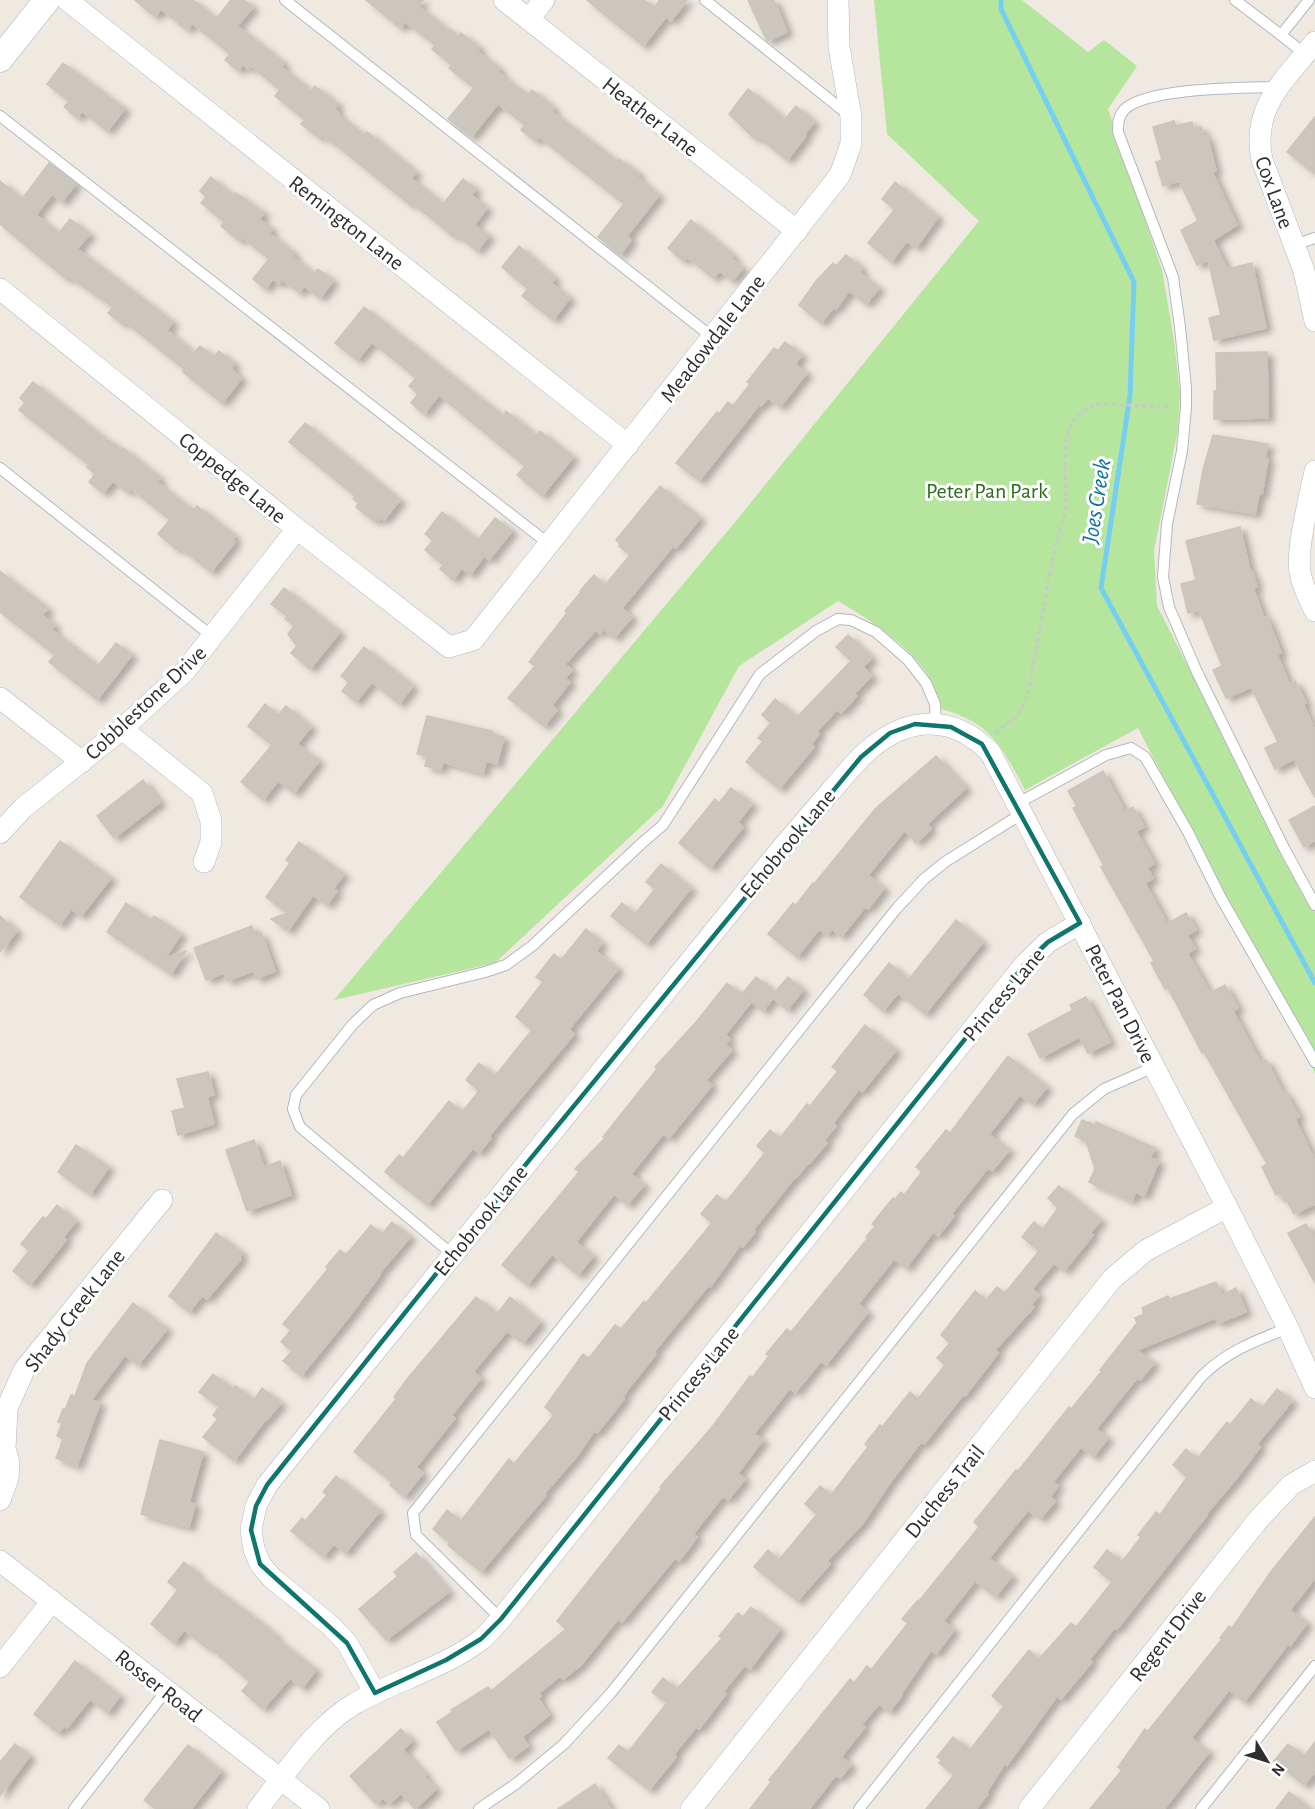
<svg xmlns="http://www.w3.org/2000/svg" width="1315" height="1809" font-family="'Alegreya Sans',sans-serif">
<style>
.green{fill:#b6e59e}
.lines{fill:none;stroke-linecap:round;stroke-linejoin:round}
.stream{stroke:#75cff0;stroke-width:5}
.building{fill:#cbc7bf;stroke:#cbc5ba;stroke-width:1.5;filter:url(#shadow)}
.service-casing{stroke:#b4b7c1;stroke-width:12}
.minor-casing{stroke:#b4b7c1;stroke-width:22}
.tertiary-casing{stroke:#b4b7c1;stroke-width:27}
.path{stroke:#c9c9c9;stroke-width:3;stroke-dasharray:4.5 3;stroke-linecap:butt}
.service{stroke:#fff;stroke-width:10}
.minor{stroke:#fff;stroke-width:21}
.tertiary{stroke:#fff;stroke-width:26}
.marked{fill:none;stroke:#0f766e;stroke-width:4.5;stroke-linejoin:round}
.labels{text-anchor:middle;stroke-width:6;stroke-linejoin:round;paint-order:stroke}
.street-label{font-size:22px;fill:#2e2e2e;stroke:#fff}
.park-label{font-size:22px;fill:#2c6e1b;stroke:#fff}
.water-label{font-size:24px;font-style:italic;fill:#0d6fa3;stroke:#fff}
</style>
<defs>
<filter id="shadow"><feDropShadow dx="6" dy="4" stdDeviation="3" flood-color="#0004"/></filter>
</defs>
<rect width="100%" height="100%" fill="#efe9e1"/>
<path class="green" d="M874 0H1022L1088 52 1104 40 1137 66 1108 109 1162 270 1174 340 1180 394 1178 429 1154 551 1157 606 1315 912V1073L1138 728 1025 790C1001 746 992 723 941 709 937 698 934 687 929 677 914 649 866 617 838 601L739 666 663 806 495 963 334 1000 731 527 979 221 887 134Z"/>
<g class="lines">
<polyline class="stream" points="1001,0 1001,9 1134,282 1130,396 1101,588 1315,983"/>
</g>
<g class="building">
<polygon points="135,0 193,0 216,19 231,0 244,0 253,7 237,26 284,63 281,67 311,91 315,86 338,104 334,109 339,113 338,115 364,135 367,132 416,172 411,178 437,199 443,204 463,179 476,189 471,195 487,208 474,225 489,236 477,251 456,234 454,237 412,203 410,205 336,145 321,135 319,138 301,124 305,120 275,96 280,90 251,66 248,69 243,64 238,71 225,60 230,54 192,23 187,30 161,9 155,17"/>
<polygon points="366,0 423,0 418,6 448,30 449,29 458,36 461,33 480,48 477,51 500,69 498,72 519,90 520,88 529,95 532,90 554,108 551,111 617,161 619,159 639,174 637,177 659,195 627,236 631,240 620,255 598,237 624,204 539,137 535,141 521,130 525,125 498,104 471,137 448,119 474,88 449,68 452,65 432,49 435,45 405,22 400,28"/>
<polygon points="587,0 644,0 654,7 660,0 687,0 671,21 666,17 643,46"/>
<polygon points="748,0 774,0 787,32 768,41 766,39"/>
<polygon points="63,63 125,109 107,131 82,111 77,118 64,107 69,101 47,84"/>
<polygon points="748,89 785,119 796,106 814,122 804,135 806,136 787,160 757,136 755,139 729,114"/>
<polygon points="1315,117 1315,174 1287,152"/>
<polygon points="1174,121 1176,126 1192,122 1193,129 1201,127 1204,137 1207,136 1216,171 1212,172 1237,225 1213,240 1227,269 1252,263 1266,328 1214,340 1209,318 1221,315 1208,260 1197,265 1181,230 1198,221 1179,181 1163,186 1156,162 1162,160 1153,127"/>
<polygon points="49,163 76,184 62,202 52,194 36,215 59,233 70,219 90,234 77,249 173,322 167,330 194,353 200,346 214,357 219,351 235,364 231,368 241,379 222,403 183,372 184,369 124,321 122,324 108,313 113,307 68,276 66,279 0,224 0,181 22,199"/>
<polygon points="211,177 233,196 236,193 264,213 259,219 272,229 269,233 294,253 292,256 314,274 318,269 333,281 320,298 304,286 299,293 283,280 279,284 273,279 265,289 253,279 269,259 242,237 239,241 221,226 224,222 201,203 206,197 200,191"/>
<polygon points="895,182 938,217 916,248 907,241 891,262 868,243 895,209 882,199"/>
<polygon points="691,220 733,255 731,258 743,268 732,281 720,271 713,278 687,257 683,261 668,248"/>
<polygon points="519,246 555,278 551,283 570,298 553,320 522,296 528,289 502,267"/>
<polygon points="846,255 862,268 859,272 879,288 866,304 849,291 836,309 834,307 821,323 799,305 816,281 833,263 836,266"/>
<polygon points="364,307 503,416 506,411 537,436 540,431 573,457 542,496 517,475 525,466 439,395 424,414 411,403 418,394 409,386 416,378 372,342 357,360 335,343"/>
<polygon points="785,342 802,355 795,364 807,373 780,407 768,398 761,406 759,405 699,481 676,463 717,412 719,414 728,402 733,406 750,384 747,382 774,348 778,351"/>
<polygon points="1267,352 1268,418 1214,419 1214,391 1217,391 1216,353"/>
<polygon points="33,382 108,441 109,440 121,450 123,448 160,478 157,482 183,503 194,510 197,506 235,536 232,540 235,542 211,572 179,547 177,550 158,534 170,520 130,488 127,492 113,481 103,493 89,482 95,474 87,467 89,465 19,410 25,403 20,398"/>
<polygon points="305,423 400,500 384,520 381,517 379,520 376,518 374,521 356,507 359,503 353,499 355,496 289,442"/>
<polygon points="1213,435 1268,444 1265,458 1268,459 1262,494 1259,494 1255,514 1197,504 1203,470"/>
<polygon points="660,486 700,518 676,548 673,546 622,608 632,617 614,638 604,629 600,634 596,630 565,664 572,670 565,678 570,682 552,705 557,710 544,726 508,698 535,666 529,662 567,613 565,611 581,592 580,591 594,575 605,585 630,555 619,546 620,544 616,540"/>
<polygon points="442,512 478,540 495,518 512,531 489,560 484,556 470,575 462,568 453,580 440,569 443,565 425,550 433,540 425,534"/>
<polygon points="1240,527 1250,571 1252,571 1257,587 1253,588 1264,618 1267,617 1281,653 1277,654 1289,684 1295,681 1306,703 1303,704 1315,731 1315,798 1294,759 1275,769 1265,748 1278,742 1251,687 1226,698 1213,670 1222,666 1199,610 1188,613 1181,584 1196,580 1186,541"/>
<polygon points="0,571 48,609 42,615 55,625 52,630 98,666 116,643 132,655 97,700 49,662 55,655 0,612"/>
<polygon points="284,588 340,632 310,669 291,653 297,646 288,634 294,626 285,619 287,616 271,604"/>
<polygon points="848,635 872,658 863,667 872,676 854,694 857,696 841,713 837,710 816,732 819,734 811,744 814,747 779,789 746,762 763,741 758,738 771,723 762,715 775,699 797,717 851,661 836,647"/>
<polygon points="364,647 413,686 399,704 372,682 356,702 342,691 349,682 341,676"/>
<polygon points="265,704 278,715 286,706 311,727 297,744 319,761 294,793 278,781 263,800 241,782 272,745 248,726"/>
<polygon points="427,716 492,731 492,734 504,737 497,764 486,761 483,773 442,762 441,770 425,766 428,756 417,754"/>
<polygon points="936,756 966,788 927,824 931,829 916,843 905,830 868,875 884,888 868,909 865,907 841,937 832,929 827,935 819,929 797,957 768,934 793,903 796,905 813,883 814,884 876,808"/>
<polygon points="1103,771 1125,812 1133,807 1144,827 1136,831 1154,864 1147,868 1153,878 1145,883 1167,924 1186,913 1196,930 1187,935 1195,949 1187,953 1210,993 1225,985 1238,1008 1233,1011 1260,1062 1266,1060 1283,1093 1285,1092 1299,1117 1295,1119 1315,1162 1315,1204 1294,1214 1287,1201 1285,1202 1280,1193 1276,1195 1262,1167 1267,1164 1204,1052 1202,1053 1168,988 1165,989 1151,963 1154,961 1101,867 1104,866 1073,808 1077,806 1068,791"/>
<polygon points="143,780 160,802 114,838 97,816"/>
<polygon points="731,788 752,804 738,822 743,827 710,868 679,843 715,799 719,803"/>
<polygon points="1315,806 1315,840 1304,847 1289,820"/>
<polygon points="60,841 111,878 81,916 71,909 60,925 20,897"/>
<polygon points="299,842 344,874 333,889 337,891 327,905 313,895 288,931 271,919 288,913 266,897 290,863 286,860"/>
<polygon points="661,864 691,888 646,944 611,916 622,903 635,914 655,889 646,882"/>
<polygon points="126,903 151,920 154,916 181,934 165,958 186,951 171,974 107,932"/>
<polygon points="0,916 17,931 0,952"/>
<polygon points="956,920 983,942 925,1014 898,993 883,1011 864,995 889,963 909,979"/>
<polygon points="252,926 256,938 261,932 275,971 256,979 253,971 227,981 224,973 206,980 194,948"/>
<polygon points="586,929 602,943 596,951 618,969 569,1029 574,1034 489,1136 491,1138 479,1153 473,1148 427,1205 385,1172 399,1155 403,1158 449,1101 462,1112 479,1091 466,1080 479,1063 495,1076 532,1030 516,1017 543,982 536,977 554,954 561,960"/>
<polygon points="756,977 775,992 788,977 803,990 787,1010 773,998 763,1011 742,994"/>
<polygon points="727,983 751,1002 725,1035 730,1039 725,1045 732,1050 706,1080 712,1085 669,1138 663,1134 631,1174 644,1185 627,1205 614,1194 576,1242 593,1256 578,1275 552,1254 527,1285 502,1265 579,1172 575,1169 605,1138 603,1137 657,1069 655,1067 697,1021"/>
<polygon points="1086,997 1110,1042 1088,1053 1079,1037 1040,1058 1028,1034 1073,1010 1070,1005"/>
<polygon points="865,1025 896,1050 862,1092 859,1089 833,1123 836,1126 824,1140 827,1143 809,1164 808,1163 796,1178 795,1177 753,1230 755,1232 743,1247 740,1245 710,1287 708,1286 679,1321 654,1352 656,1354 628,1389 622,1398 624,1399 597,1433 594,1431 577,1456 544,1494 546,1495 481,1572 448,1545 450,1543 433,1529 447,1510 461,1521 509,1459 514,1464 554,1415 545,1407 583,1354 589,1358 615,1325 621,1329 644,1301 646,1303 712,1223 701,1214 717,1195 726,1202 765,1153 757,1146 770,1130 780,1138 807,1104 810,1106 838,1071 832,1067"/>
<polygon points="1008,1056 1047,1087 1033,1104 1020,1095 989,1134 1009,1150 992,1171 988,1168 951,1214 954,1216 938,1236 933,1232 906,1268 894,1259 858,1304 868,1312 826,1365 821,1361 795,1393 790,1388 754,1434 763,1440 738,1473 745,1479 728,1500 723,1496 693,1534 697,1537 679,1561 675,1558 622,1622 618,1619 581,1665 563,1679 560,1676 539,1693 541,1696 538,1698 549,1715 522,1737 528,1746 510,1759 489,1729 456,1751 437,1722 452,1712 451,1710 488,1687 491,1691 566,1629 557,1621 662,1488 660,1487 712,1427 750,1376 752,1378 769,1356 766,1354 787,1329 791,1332 868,1238 866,1237 875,1226 872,1224 893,1198 895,1199 901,1192 904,1195 922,1172 916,1167 946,1130 950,1133"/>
<polygon points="208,1072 214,1095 207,1096 214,1124 178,1135 172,1111 185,1108 177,1079"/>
<polygon points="1082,1120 1095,1125 1096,1122 1155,1148 1150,1158 1159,1161 1144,1196 1136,1192 1132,1201 1089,1182 1095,1169 1086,1141 1075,1136"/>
<polygon points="254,1140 264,1167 280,1161 291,1195 247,1211 226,1150"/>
<polygon points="76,1145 109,1167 90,1194 58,1172"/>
<polygon points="1059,1186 1101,1220 1090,1233 1093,1235 1064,1271 1054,1263 1032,1289 1039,1295 1031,1305 1034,1307 995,1350 998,1353 965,1396 963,1395 924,1444 921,1442 889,1484 863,1523 827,1561 830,1564 797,1601 754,1567 768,1550 779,1560 817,1514 805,1504 820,1486 831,1495 868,1447 865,1444 880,1425 882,1427 910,1392 918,1399 945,1365 937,1358 950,1343 941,1335 975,1291 986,1300 997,1287 1005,1293 1039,1251 1022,1237 1034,1222 1043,1229 1058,1208 1048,1198"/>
<polygon points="57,1205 76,1221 63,1237 66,1240 30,1285 13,1271 29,1251 21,1244 43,1217 46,1219"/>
<polygon points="392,1222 410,1237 379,1274 380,1275 348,1318 301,1376 283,1361 292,1351 281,1342 291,1330 283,1324 328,1269 326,1267 340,1250 346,1255 371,1225 382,1234"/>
<polygon points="1306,1224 1315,1240 1315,1283 1288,1233"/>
<polygon points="216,1233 242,1253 239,1258 241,1259 207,1299 202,1296 189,1312 169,1296"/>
<polygon points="1216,1282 1222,1295 1236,1288 1246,1312 1218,1323 1215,1318 1137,1350 1154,1363 1140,1380 1137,1378 1096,1429 1108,1438 1093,1457 1081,1447 1053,1482 1058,1486 1050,1497 1055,1501 1040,1519 1028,1510 989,1558 1012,1576 995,1597 975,1581 943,1621 954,1630 936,1654 931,1650 901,1694 902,1695 889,1712 879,1704 861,1725 865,1727 841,1757 851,1765 840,1778 836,1775 809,1809 750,1809 771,1782 769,1780 850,1679 854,1683 867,1666 871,1670 908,1623 902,1619 917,1601 918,1602 979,1527 974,1522 1016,1470 1018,1471 1069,1407 1071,1409 1102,1371 1100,1370 1137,1323 1135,1318 1144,1314 1142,1308 1168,1296 1170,1299"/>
<polygon points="476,1297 497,1314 510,1297 540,1322 523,1343 507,1331 473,1372 481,1378 451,1416 455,1418 416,1467 423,1473 404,1497 390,1485 392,1482 354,1452 396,1399 394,1397 408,1378"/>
<polygon points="133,1303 167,1329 138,1365 125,1355 91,1400 100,1403 77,1466 56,1458 63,1439 57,1436 62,1423 58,1422 63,1409 65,1410 71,1395 75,1396 87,1363"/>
<polygon points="213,1374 233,1389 236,1386 254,1400 262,1388 281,1403 267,1420 266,1419 234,1461 203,1437 218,1419 213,1415 219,1407 199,1392"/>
<polygon points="1277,1389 1292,1401 1257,1444 1260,1447 1236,1479 1206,1514 1207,1515 1117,1629 1115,1627 1089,1660 1092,1662 1061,1699 1057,1696 1007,1765 1005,1763 986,1793 988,1794 976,1809 926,1809 954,1775 939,1763 942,1760 937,1757 953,1737 970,1750 1004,1706 992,1696 1029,1650 1039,1659 1071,1623 1076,1627 1112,1582 1094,1567 1107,1550 1122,1562 1141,1537 1138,1535 1156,1512 1160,1515 1187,1477 1173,1465 1186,1449 1197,1459 1227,1422 1230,1425 1251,1399 1262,1408"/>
<polygon points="160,1440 203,1452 189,1503 195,1504 189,1527 141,1514"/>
<polygon points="336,1476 380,1511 345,1553 334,1544 323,1557 291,1531 302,1518 305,1521 327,1495 323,1492"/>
<polygon points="1315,1517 1315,1578 1290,1610 1307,1623 1290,1646 1288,1644 1244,1702 1229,1690 1191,1738 1209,1752 1164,1809 1090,1809 1122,1770 1118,1767 1145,1729 1148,1731 1222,1639 1220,1638 1229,1626 1232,1628 1270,1573"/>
<polygon points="416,1553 449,1592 386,1640 359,1609 398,1576 394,1572"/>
<polygon points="184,1562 197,1573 196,1575 260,1622 276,1636 275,1638 316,1670 302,1688 290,1678 263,1709 242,1691 250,1682 208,1646 207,1648 184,1630 174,1643 151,1624 178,1590 168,1582"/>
<polygon points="751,1607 780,1629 750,1669 745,1665 723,1692 726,1694 699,1729 696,1727 674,1754 676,1757 649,1790 608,1758 619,1745 628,1752 667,1703 652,1692 663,1678 677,1689 722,1638 719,1636 738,1613 743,1617"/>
<polygon points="75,1661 120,1696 107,1713 90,1699 67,1728 64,1726 58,1733 34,1714"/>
<polygon points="401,1729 412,1741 403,1750 426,1775 424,1776 436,1789 415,1809 401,1793 389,1804 383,1798 376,1804 350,1776"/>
<polygon points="1315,1742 1315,1772 1304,1785 1274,1761 1288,1744 1304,1756"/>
<polygon points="15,1744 30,1756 0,1796 0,1762"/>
<polygon points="188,1745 221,1771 191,1809 156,1809 144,1800"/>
<polygon points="595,1784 611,1809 558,1809"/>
<polygon points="1289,1792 1310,1809 1276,1809"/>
</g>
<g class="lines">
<g class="service-casing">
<g id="service">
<polyline points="285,0 712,337"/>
<polyline points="705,0 850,116"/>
<polyline points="1235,0 1281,35 1309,0"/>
<polyline points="1281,35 1305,54"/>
<path d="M1279 87C1246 88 1146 87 1124 110 1118 117 1118 123 1118 132L1173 277 1180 327 1186 388V407L1182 451 1167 524 1163 577 1169 607 1197 672 1284 848 1315 905"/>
<polyline points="0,116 549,544"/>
<polyline points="1294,245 1315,238"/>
<polyline points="0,468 213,637"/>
<polyline points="1018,803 1106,755 1131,748 1145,757 1188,832 1221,898 1315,1062"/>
<polyline points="452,1254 300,1127 293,1109 296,1095 353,1024 373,1005 400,993 485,972 506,965 532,946 642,843 663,825 760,674 816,631 838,619 851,620 876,632 908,660 926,683 935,704 936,723"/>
<polyline points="501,1619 416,1535 413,1513 897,908 924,879 945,862 1023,813"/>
<polyline points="74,1809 166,1691"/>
<polyline points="479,1809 517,1783 564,1744 610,1694 1073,1114 1104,1089 1154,1067"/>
<path d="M859 1809 1201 1377C1227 1351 1255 1341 1288 1328"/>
<polyline points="1201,1809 1315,1666"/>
</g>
</g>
<g class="minor-casing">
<g id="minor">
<polyline points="67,0 628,445"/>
<polyline points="504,0 797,231"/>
<polyline points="529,19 544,0"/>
<path d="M1315 42C1285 80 1251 107 1262 160L1304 271 1315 321"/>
<polyline points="0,289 297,529 449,647 473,640 840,175 851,144 851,117 839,47 838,0"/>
<path d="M1315 471C1310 497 1296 548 1300 572 1302 586 1309 598 1315 611"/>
<polyline points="0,698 82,762"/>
<polyline points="122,729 202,793 211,821 211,842 204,862"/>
<polyline points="0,833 23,808 122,729 185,671 297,529"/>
<polyline points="0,1500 8,1478 9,1463 5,1449 7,1408 24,1370 162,1200"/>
<polyline points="0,1561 319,1809"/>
<polyline points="0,1667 52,1601"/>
<path d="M375 1693 347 1643 330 1625 272 1578 260 1564 254 1549 251 1530 256 1506 267 1485 776 855C794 834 812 813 830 792 840 781 850 768 861 757 901 718 948 710 990 752L1227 1207 1288 1328 1315 1388"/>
<path d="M258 1809C287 1772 314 1728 354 1704 394 1681 446 1667 482 1639 489 1633 495 1625 501 1619L1025 964 1048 942 1080 923"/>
<polyline points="691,1809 1112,1279 1145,1251 1227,1207"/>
<polyline points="1029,1809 1258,1520 1291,1485 1315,1471"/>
</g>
</g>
<g class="tertiary-casing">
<polyline id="tertiary" points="0,59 47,0"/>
</g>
<path class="path" d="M995 733C1015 717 1018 720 1028 694L1054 551 1066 510 1065 456 1067 436 1072 424 1078 415 1096 404 1172 407"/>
<use href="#service" class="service"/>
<use href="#minor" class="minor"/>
<use href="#tertiary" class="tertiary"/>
</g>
<path class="marked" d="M915 724 951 727 982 744 1080 923 1048 942 1025 964 501 1619 481 1639 446 1660 375 1693 347 1643 260 1564 251 1530 256 1506 267 1485 452 1254 861 757 890 733Z"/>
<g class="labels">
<g class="street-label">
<text transform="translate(651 116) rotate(38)" y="8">Heather Lane</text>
<text transform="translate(1275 192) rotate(70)" y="8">Cox Lane</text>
<text transform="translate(347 222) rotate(38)" y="8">Remington Lane</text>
<text transform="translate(712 338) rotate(-52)" y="8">Meadowdale Lane</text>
<text transform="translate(233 477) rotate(39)" y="8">Coppedge Lane</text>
<text transform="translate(145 702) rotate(-43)" y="8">Cobblestone Drive</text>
<text transform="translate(787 843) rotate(-50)" y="8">Echobrook Lane</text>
<text transform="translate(1003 994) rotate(-50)" y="8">Princess Lane</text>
<text transform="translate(1121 1003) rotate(63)" y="8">Peter Pan Drive</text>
<text transform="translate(480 1220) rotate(-51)" y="8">Echobrook Lane</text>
<text transform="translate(74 1310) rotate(-52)" y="8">Shady Creek Lane</text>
<text transform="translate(698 1373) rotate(-51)" y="8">Princess Lane</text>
<text transform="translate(944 1491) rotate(-51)" y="8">Duchess Trail</text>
<text transform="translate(1167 1635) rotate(-52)" y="8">Regent Drive</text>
<text transform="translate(159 1685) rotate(38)" y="8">Rosser Road</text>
</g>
<g class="park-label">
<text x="987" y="498">Peter Pan Park</text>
</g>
<g class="water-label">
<text transform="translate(1096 501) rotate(-81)" y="8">Joes Creek</text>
</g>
</g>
<g transform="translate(1267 1761) rotate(128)" stroke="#ffffff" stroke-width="4.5" paint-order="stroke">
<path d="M0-4.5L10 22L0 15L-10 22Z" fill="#2e2e2e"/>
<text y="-9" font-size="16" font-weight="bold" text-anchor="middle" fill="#2e2e2e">N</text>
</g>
</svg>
